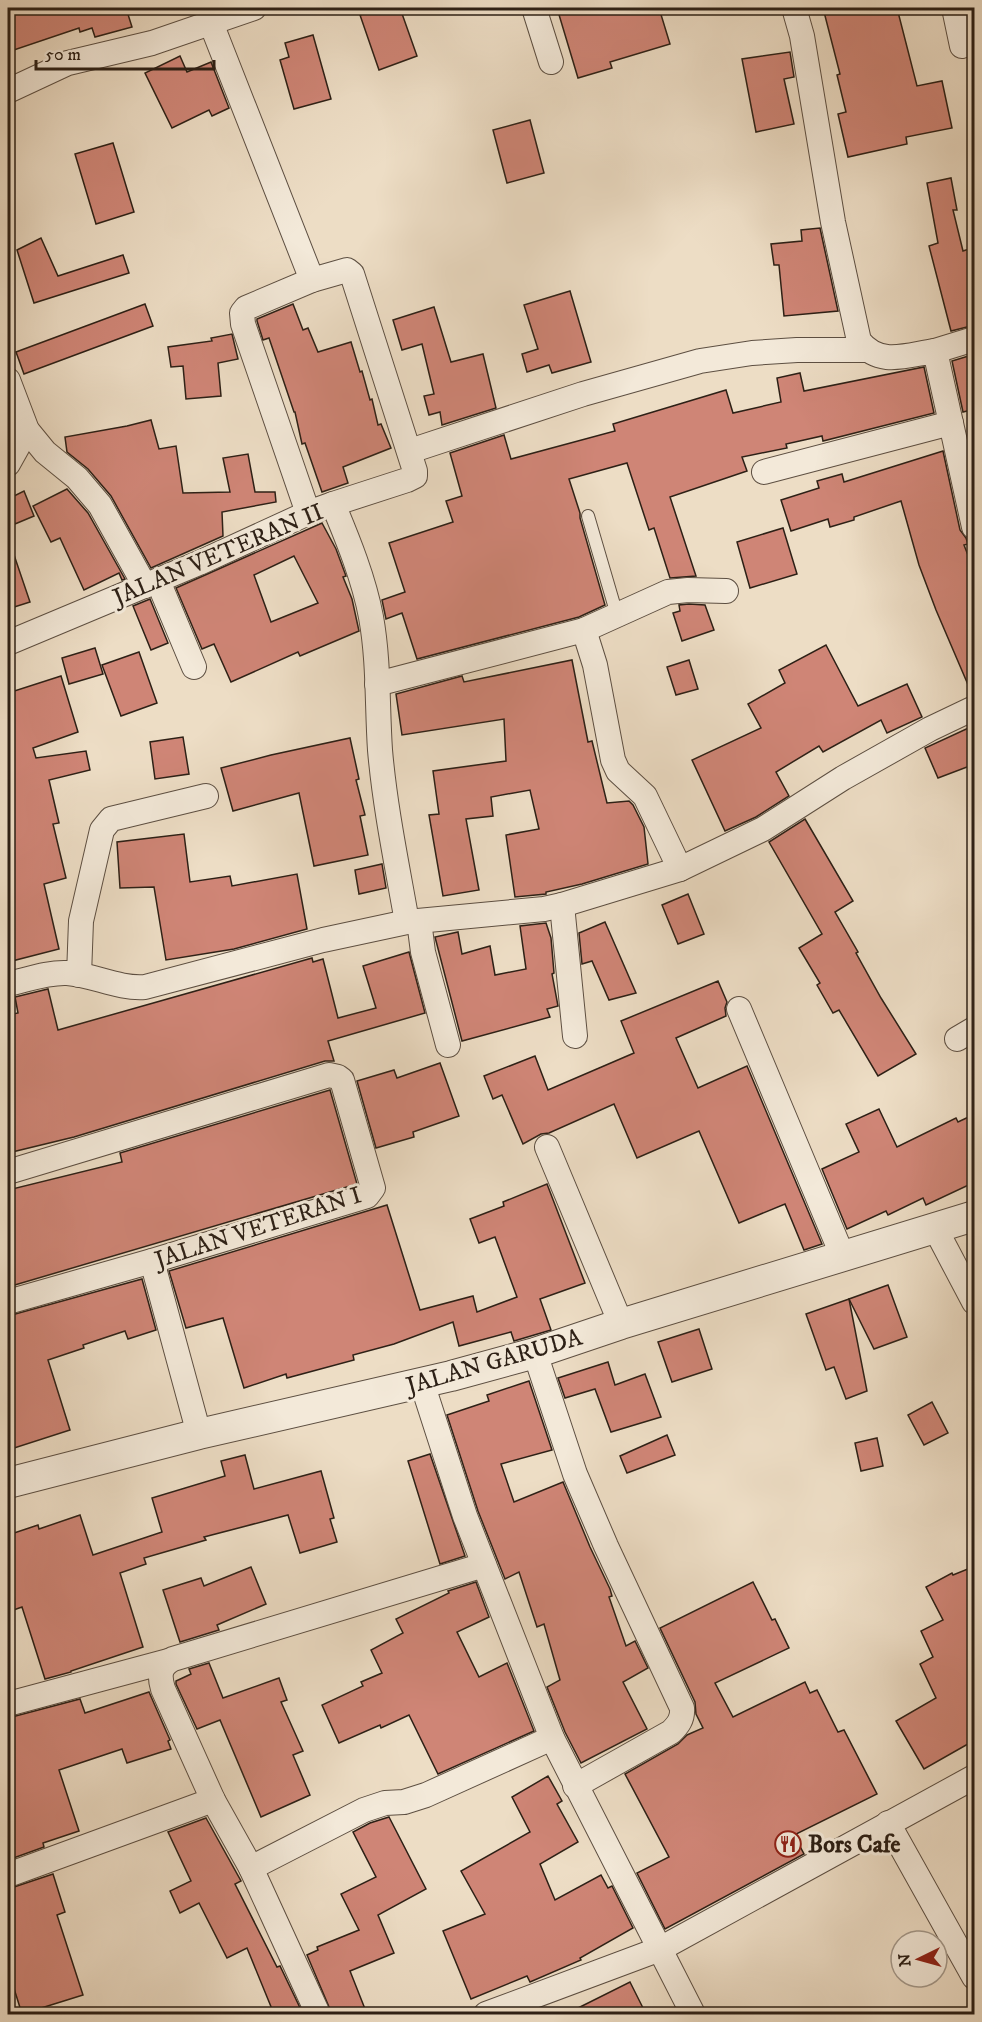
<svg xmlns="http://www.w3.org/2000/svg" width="982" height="2022" font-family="'IM FELL DW Pica',serif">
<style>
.building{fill:#cf8576;stroke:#2d2016;stroke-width:1.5;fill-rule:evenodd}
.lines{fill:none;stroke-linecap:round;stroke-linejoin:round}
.service-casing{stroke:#5d4f42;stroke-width:14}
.minor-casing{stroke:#5d4f42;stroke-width:26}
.tertiary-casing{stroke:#5d4f42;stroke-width:32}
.service{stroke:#f3e9d9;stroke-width:12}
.minor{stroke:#f3e9d9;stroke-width:24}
.tertiary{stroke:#f3e9d9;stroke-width:30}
.labels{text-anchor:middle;stroke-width:6;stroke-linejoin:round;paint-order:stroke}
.street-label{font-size:24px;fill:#2d2016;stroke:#f3e9d9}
.poi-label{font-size:24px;font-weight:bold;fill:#2d2016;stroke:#f3e9d9;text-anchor:start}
</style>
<rect width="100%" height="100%" fill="#edddc5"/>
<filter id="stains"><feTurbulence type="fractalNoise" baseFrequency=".00333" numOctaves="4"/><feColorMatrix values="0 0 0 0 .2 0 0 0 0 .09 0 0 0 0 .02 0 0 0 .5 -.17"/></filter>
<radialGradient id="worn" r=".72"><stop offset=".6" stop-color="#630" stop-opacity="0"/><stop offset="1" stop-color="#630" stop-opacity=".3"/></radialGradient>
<g class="building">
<polygon points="8,8 126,8 132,27 95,37 92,28 80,32 79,28 8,52"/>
<polygon points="381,8 400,8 417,56 379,70 360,15"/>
<polygon points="557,8 659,8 670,44 610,62 612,68 578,78"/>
<polygon points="823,8 897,8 917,86 942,81 952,128 906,137 907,144 848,157 838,114 846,112 837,75 840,74"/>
<polygon points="313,35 331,99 294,109 280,60 289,57 285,43"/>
<polygon points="790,52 794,77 784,79 794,124 756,132 742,59"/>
<polygon points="180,56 187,72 211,62 229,108 212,116 209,110 172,128 145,73"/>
<polygon points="530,120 544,173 507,183 493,130"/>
<polygon points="113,143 134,212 96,224 75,154"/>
<polygon points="951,178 957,210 953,210 963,251 975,247 975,325 951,331 929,246 938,243 927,183"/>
<polygon points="820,228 838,311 784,316 779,265 774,265 771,244 802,241 801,230"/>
<polygon points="41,238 58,276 123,255 129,273 34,303 17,250"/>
<polygon points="570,291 591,362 552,373 549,365 527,372 522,354 538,349 524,305"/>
<polygon points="145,304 153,326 24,374 16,352"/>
<polygon points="293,304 303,330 308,328 318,352 351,342 360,372 362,371 370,400 372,399 378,425 381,424 391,448 343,467 348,483 322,492 305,443 302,444 295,412 294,412 269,338 263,340 257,321 257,319"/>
<polygon points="434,307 451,362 483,354 496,408 442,425 440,412 429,415 424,396 434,394 422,344 402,350 393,320"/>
<polygon points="232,334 238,359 218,363 221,396 186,399 183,366 171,367 168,347 212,341 211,338"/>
<polygon points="975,354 975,409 963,412 952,361"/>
<polygon points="924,367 934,413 823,441 822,436 786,444 787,448 742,457 747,471 670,497 696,576 670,578 654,528 649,530 627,463 569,479 580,513 580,518 605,605 579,617 417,659 402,613 386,619 382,600 405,592 389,543 453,522 446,501 462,496 450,453 504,435 511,459 615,431 613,424 726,390 733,413 781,402 777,378 800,373 804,391"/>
<polygon points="151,420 159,449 176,446 183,493 230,492 223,458 248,454 255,492 275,492 276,502 222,512 223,536 151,568 111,496 88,469 67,452 65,437 127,426"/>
<polygon points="943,451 960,530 966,538 968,544 964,545 975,573 975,694 972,694 936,610 919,565 901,501 854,517 854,520 830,527 828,519 791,531 781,500 819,488 817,481 842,474 844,482"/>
<polygon points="67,489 88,513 125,579 122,580 119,573 84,590 60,538 51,542 33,506"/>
<polygon points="24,491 34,516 15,524 8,505 8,499"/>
<path d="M322 523 336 549 346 576 343 577 352 599 359 631 300 656 298 652 231 682 214 644 202 649 176 588ZM294 556 318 603 271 622 254 575Z"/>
<polygon points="783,528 797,574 750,588 737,542"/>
<polygon points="8,546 11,546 30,602 8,609"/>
<polygon points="150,599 168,643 151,650 133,606"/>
<polygon points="689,604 705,605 714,630 682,641 673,613 680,611 679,605"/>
<polygon points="826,645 858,706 907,684 922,717 887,733 881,720 823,752 819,746 776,772 789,796 756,817 725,831 692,760 761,728 748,704 785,683 779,670"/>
<polygon points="95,648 103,674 69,684 62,658"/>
<polygon points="139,652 157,703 121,716 102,665"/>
<polygon points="572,660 588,742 592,741 607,803 629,801 633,805 644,827 648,864 582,884 546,892 546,894 515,897 506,835 539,829 530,790 491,797 493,816 466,819 479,890 443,896 429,815 439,814 433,771 506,761 504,719 402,735 396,694 462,676 464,682"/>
<polygon points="689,660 698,689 676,695 667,667"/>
<polygon points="61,676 78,732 33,748 36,758 86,751 90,770 49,780 59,823 53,824 66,878 44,884 59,949 12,961 8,944 8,693"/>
<polygon points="975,725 975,764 938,778 925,748"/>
<polygon points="183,737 189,774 155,779 150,742"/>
<polygon points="350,738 359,779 356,780 365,815 360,816 368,855 314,866 299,793 233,811 221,768 271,755"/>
<polygon points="805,819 853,901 835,912 858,952 856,953 881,998 916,1054 878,1076 839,1010 833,1013 817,985 820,983 799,948 822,934 769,842"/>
<polygon points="184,834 190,882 230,876 232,886 297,874 307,929 234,949 166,960 154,887 120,888 117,842"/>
<polygon points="382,864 386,888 359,894 355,870"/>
<polygon points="688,894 704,934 678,944 662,905"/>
<polygon points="605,922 636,993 609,1000 592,961 582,964 579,933"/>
<polygon points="546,923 551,938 554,973 552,974 558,1006 547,1009 550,1017 462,1041 435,937 458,932 462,954 490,946 495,975 526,969 520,926"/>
<polygon points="409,952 425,1013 328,1041 334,1061 325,1061 74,1137 8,1153 8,1015 18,1013 15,997 48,989 58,1030 312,958 313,962 323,959 338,1018 376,1008 363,966"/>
<polygon points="718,981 727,1002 725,1008 726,1016 676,1038 698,1088 747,1066 822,1244 804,1250 785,1204 739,1223 699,1131 637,1158 614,1104 549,1133 541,1134 523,1144 502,1095 493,1099 484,1076 535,1056 548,1090 634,1053 621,1021"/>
<polygon points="440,1063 459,1116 413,1132 414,1137 376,1148 357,1081 394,1070 397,1078"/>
<polygon points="330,1090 357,1184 8,1287 8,1190 122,1162 120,1153"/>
<polygon points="879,1109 897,1147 956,1118 958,1122 975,1114 975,1182 926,1205 923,1198 888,1215 886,1211 847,1229 822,1169 859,1152 846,1124"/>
<polygon points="547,1184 585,1283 540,1299 551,1330 514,1341 511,1332 459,1346 453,1322 394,1344 353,1355 354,1360 287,1378 286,1374 244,1388 223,1318 186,1328 169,1271 387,1205 420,1310 473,1296 477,1312 517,1297 495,1237 479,1243 470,1219 504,1206 503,1202"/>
<polygon points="142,1279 156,1330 128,1339 125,1331 83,1345 84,1348 48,1360 70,1430 8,1450 8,1316"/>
<polygon points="888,1285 907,1337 874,1349 849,1299"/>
<polygon points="849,1299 867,1391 846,1399 834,1367 826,1370 806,1314"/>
<polygon points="699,1329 712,1369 672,1382 658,1342"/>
<polygon points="608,1362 615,1385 645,1374 661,1417 611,1432 595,1389 565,1398 558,1378"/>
<polygon points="529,1381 552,1450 501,1464 514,1502 563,1482 590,1547 610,1589 612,1596 609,1597 626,1646 635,1641 648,1668 623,1682 647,1729 581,1763 565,1732 547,1687 560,1680 544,1624 537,1627 519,1572 505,1579 478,1511 447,1415 489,1401 487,1395"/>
<polygon points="932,1402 948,1433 924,1445 908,1415"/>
<polygon points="667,1435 675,1455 627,1473 620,1456"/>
<polygon points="877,1438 883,1466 861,1471 855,1443"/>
<polygon points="430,1454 465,1556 440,1564 408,1461"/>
<polygon points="245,1455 254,1489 321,1471 334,1518 330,1519 337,1542 300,1553 288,1515 204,1537 206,1540 144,1558 146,1564 120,1573 143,1647 71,1671 71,1672 45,1679 22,1607 8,1612 8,1535 38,1525 39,1529 80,1515 93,1555 162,1532 152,1498 225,1476 221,1461"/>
<polygon points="975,1566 975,1740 924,1769 896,1721 936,1698 920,1664 933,1657 921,1631 943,1620 926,1587 952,1573 953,1575"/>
<polygon points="251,1567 266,1604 217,1625 219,1630 180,1642 163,1590 201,1578 204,1586"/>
<polygon points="476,1582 489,1617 457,1632 479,1677 507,1663 534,1731 438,1774 409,1715 381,1728 380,1725 339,1743 322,1705 363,1686 361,1682 382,1673 371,1650 403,1633 396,1619 449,1593 448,1591"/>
<polygon points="753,1582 772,1620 775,1619 789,1648 715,1683 733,1717 805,1682 810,1693 817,1690 838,1732 844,1730 877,1794 794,1835 804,1854 665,1929 637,1873 669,1857 625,1774 678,1744 687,1735 703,1728 696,1714 695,1702 660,1628"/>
<polygon points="209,1663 223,1698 279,1678 287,1700 281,1702 303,1751 293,1755 310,1795 261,1817 220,1720 197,1729 176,1684 176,1681 191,1674 189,1669"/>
<polygon points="149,1692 170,1740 168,1741 171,1749 127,1763 122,1749 59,1770 79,1831 43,1843 44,1847 8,1860 8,1718 80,1699 85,1713"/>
<polygon points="548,1776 562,1801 557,1804 578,1842 540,1864 555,1900 601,1875 608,1888 612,1886 633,1928 580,1958 581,1960 530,1982 527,1976 471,1999 443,1931 485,1914 461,1871 530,1832 512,1797"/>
<polygon points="389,1817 426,1889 378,1915 394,1953 350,1971 367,2014 332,2014 307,1955 318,1950 317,1947 359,1930 341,1894 376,1877 353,1832 370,1823"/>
<polygon points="206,1818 241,1881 235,1884 277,1967 280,1966 303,2014 274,2014 247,1948 227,1958 199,1903 180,1913 170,1891 191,1881 168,1832"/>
<polygon points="53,1874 65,1912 57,1915 83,1995 22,2014 12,1982 8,1984 8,1889"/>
<polygon points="630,1982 646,2014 566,2014"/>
</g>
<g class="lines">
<g class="service-casing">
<polyline id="service" points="588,516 617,615"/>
</g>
<g class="minor-casing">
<g id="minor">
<polyline points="534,8 551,62"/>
<path d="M794 8 802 36 833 222 859 341C880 367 906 355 935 351L974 527"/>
<polyline points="954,8 962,46"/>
<polyline points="211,23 312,280"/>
<polyline points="8,91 68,63 152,43 254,8"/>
<polyline points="935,351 974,339"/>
<polyline points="8,380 27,430 45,452 77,478 100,505 145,586"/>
<polyline points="410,451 583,394 700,361 752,353 797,350 866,350"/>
<polyline points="8,464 27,430"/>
<polyline points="764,472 951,423"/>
<polyline points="308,513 243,324 242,313 246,308 312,280 347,270 352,274 415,471 415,476 407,480 333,504"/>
<polyline points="158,581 194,667"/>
<polyline points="584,630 668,592 688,590 726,591"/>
<path d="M8 643 199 563 308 513 333 504C348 540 364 579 371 617 379 661 377 706 380 750 385 808 397 865 407 922"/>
<polyline points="377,684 584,630 595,665 613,760 618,771 645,796 680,869"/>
<polyline points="562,905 575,1036"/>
<polyline points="419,921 423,952 448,1045"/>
<polyline points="79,975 81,921 102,830 111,819 206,796"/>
<path d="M8 984C27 980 47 972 67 973 94 975 118 989 145 987L323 940 407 922 544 909 562 905 680 869 763 829 843 778 930 729 974 708"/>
<polyline points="739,1009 843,1257"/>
<polyline points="957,1039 974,1029"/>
<polyline points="547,1147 621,1324"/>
<polyline points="8,1172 329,1075 338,1077 342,1080 373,1188 367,1196 152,1261 8,1302"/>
<polyline points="935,1228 974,1302"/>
<polyline points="152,1261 199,1434"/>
<path d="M535 1353 575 1474 606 1546 682 1708C683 1719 678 1725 671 1732L575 1786"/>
<polyline points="422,1383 465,1516 552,1738 693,2014"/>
<polyline points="8,1704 168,1661"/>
<polyline points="888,1823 974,1977"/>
<polyline points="251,1868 364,1810 385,1803 404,1802 426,1795 552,1738"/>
<polyline points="8,1875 213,1800"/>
<path d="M318 2014 251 1868 213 1800 163 1689C159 1676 159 1666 173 1659L484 1565"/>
<polyline points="486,2014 660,1949 974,1777"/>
</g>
</g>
<g class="tertiary-casing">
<polyline id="tertiary" points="8,1483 199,1434 451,1376 535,1353 621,1324 974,1216"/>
</g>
<use href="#service" class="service"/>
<use href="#minor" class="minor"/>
<use href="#tertiary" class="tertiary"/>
</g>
<defs>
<g id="restaurant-ring" transform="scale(1.35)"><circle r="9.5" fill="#f3e9d9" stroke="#8f2418" stroke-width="1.5"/><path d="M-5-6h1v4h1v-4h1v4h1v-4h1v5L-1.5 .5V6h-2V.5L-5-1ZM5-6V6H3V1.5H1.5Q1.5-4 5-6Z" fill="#8f2418"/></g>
</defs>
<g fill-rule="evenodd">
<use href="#restaurant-ring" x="788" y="1844"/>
</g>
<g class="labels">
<g class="street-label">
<text transform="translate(218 554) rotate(-23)" y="8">JALAN VETERAN II</text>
<text transform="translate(258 1227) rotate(-18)" y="8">JALAN VETERAN I</text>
<text transform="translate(494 1361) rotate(-16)" y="8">JALAN GARUDA</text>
</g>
<g class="poi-label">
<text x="808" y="1852">Bors Cafe</text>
</g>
</g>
<rect width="982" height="2022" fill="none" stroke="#edddc5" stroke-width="30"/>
<rect x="9" y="9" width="964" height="2004" fill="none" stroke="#2d2016" stroke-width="3"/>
<rect x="15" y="15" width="952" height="1992" fill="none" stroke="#2d2016" stroke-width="1.5"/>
<g transform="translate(919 1959) rotate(265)"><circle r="28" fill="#f3e9d9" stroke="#a4998b" stroke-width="1.5"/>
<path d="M0-4.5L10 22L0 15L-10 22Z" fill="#8f2418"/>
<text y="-9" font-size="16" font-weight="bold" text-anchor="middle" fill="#2d2016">N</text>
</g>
<path d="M36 60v9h178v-9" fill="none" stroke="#2d2016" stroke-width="3"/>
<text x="45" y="60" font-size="18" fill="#2d2016" stroke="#f3e9d9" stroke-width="4.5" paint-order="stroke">50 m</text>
<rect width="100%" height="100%" filter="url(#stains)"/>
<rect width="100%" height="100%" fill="url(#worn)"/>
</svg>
